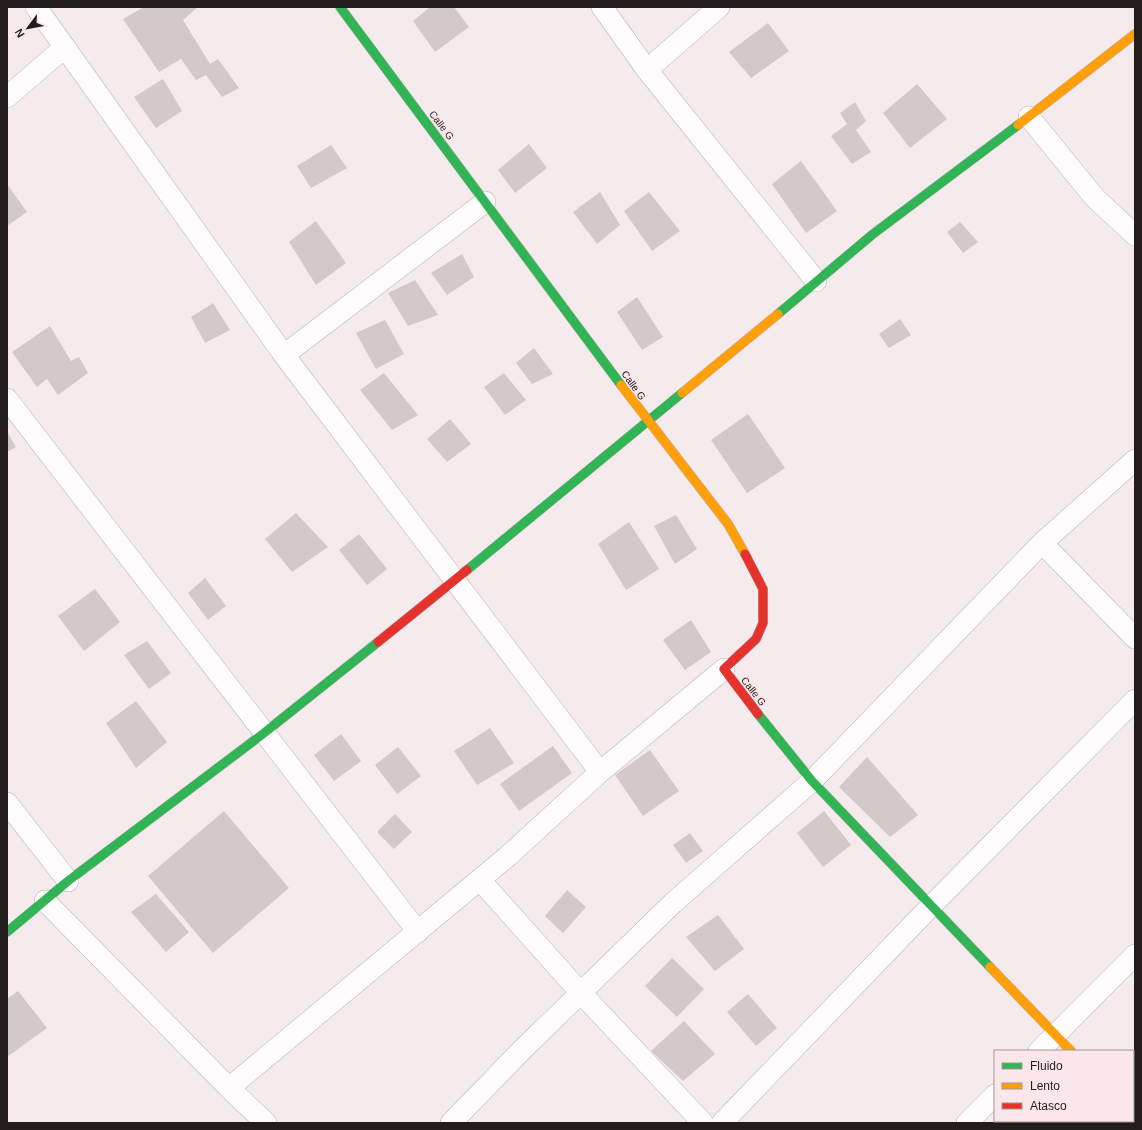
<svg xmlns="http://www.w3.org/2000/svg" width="1142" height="1130" font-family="Helvetica,sans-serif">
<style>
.building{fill:#d2c9ca}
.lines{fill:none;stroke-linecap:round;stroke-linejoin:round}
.street-casing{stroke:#bcb3b4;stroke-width:22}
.fast-casing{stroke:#bcb3b4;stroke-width:10}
.slow-casing{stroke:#bcb3b4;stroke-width:10}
.jam-casing{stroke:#bcb3b4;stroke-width:10}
.street{stroke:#fefcfc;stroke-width:21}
.fast{stroke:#30b455;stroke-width:9}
.slow{stroke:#ff9f0a;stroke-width:9}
.jam{stroke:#e5322d;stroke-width:9}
.labels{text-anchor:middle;stroke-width:3;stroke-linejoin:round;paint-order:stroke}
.street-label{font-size:10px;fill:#231c1d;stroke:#fbe6e9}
</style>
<rect width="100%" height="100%" fill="#f6ebec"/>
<g class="building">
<polygon points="144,7 198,7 183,20 210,64 218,59 239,88 222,97 206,75 196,80 181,59 159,72 123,19"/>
<polygon points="430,7 454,7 469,27 435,52 413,21"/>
<polygon points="768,23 789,51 751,78 729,52"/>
<polygon points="163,79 182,111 156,128 134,97"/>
<polygon points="917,84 947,119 910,148 883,113"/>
<polygon points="855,102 866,121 856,130 871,152 852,164 831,136 847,124 840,113"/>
<polygon points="529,144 547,168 515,193 498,170"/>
<polygon points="331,145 347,168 311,188 297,166"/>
<polygon points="801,161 837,211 806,233 772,184"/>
<polygon points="7,184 27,212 7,226"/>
<polygon points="600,192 620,225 597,244 573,212"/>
<polygon points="649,192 680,231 652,251 624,211"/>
<polygon points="316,221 346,263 316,285 289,242"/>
<polygon points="960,222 978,242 963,253 947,232"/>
<polygon points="462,254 474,277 447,295 431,273"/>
<polygon points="415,280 438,315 408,326 388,293"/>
<polygon points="637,297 663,337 642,350 617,312"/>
<polygon points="213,303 230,330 205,343 191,317"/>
<polygon points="900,319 911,335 889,348 879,334"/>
<polygon points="385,320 404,354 376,369 356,333"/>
<polygon points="50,326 71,361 79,357 88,373 58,395 47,379 37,387 12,352"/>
<polygon points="534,348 553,374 532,384 516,363"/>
<polygon points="384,373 418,415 392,430 360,390"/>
<polygon points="504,373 526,400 505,415 484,387"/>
<polygon points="748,414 785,468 747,493 711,440"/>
<polygon points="450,419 471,444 447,462 427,439"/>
<polygon points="7,432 16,447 7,452"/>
<polygon points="296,513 328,547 292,572 265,539"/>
<polygon points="676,515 697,549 675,564 654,526"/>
<polygon points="629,522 659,569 626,590 598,544"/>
<polygon points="359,534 387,569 367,585 339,550"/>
<polygon points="205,578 226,606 208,620 188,593"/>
<polygon points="95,589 120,622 84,651 58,616"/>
<polygon points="691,620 711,652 685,670 663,640"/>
<polygon points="147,641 171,673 149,689 124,655"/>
<polygon points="136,701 167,742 136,768 106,723"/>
<polygon points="490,728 514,763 477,785 454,751"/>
<polygon points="341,734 361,761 334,781 314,755"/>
<polygon points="553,746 572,773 519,811 500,784"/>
<polygon points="398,747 421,776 397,794 375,765"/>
<polygon points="650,750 679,791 643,816 615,775"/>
<polygon points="867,757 918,815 890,837 839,787"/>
<polygon points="224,811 289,888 213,953 148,876"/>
<polygon points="824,811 851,845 823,867 797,833"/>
<polygon points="395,814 412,832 394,849 377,832"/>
<polygon points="690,833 703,851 686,863 673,845"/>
<polygon points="567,890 586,907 563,933 545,916"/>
<polygon points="156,894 189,932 166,952 131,912"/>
<polygon points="718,915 744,949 715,971 686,937"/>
<polygon points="672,958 704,989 677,1017 645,986"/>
<polygon points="18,991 47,1028 7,1057 7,999"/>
<polygon points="748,994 777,1028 756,1046 727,1012"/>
<polygon points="684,1021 715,1054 683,1081 651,1051"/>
</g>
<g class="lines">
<g class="street-casing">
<g id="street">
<polyline points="36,7 284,355 600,772"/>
<polyline points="602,7 647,70 816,281"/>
<polyline points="647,70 719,7"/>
<polyline points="7,97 65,47"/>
<polyline points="1029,117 1095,198 1135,235"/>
<polyline points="284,355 485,202"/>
<polyline points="7,399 418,932"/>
<polyline points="1042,543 1135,638"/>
<polyline points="7,803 68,881"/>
<polyline points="480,880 580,992 703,1123"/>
<polyline points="45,901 229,1088 266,1123"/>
<polyline points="1039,1051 1135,955"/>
<polyline points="229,1088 508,856 600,772 724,669"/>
<polyline points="1133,1115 1135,1117"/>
<polyline points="451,1123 523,1049 673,903 812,781 1042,543 1135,460"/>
<polyline points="722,1123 931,906 1135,700"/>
<polyline points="967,1123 995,1095"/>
</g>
</g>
<g class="fast-casing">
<g id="fast">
<polyline points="340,7 621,385"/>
<polyline points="778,314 873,234 1018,125"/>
<polyline points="467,570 682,393"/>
<polyline points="758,714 812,781 990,967"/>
<polyline points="7,932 68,881 264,733 378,642"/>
</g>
</g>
<g class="slow-casing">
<g id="slow">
<polyline points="1018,125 1135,34"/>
<polyline points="621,385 728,524 745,554"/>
<polyline points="682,393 778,314"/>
<polyline points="990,967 1071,1051"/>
</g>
</g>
<g class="jam-casing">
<g id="jam">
<polyline points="745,554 763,589 763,623 756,639 724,669 758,714"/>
<polyline points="378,642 467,570"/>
</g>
</g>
<use href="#street" class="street"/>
<use href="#fast" class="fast"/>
<use href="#slow" class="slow"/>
<use href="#jam" class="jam"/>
</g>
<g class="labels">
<g class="street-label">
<text transform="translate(442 125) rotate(53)" y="4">Calle G</text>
<text transform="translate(634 385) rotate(54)" y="4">Calle G</text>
<text transform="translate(754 691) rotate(52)" y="4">Calle G</text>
</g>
</g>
<rect width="1142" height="1130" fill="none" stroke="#231c1d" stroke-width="16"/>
<rect x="994" y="1050" width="140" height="72" fill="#fbe6e9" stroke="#a59597"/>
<rect x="1002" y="1063" width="20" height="6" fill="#30b455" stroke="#a59597"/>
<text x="1030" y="1070" font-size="12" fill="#231c1d">Fluido</text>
<rect x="1002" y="1083" width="20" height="6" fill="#ff9f0a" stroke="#a59597"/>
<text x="1030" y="1090" font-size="12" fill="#231c1d">Lento</text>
<rect x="1002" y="1103" width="20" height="6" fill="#e5322d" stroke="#a59597"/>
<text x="1030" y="1110" font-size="12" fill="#231c1d">Atasco</text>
<g transform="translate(28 28) rotate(238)" stroke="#fbe6e9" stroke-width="3" paint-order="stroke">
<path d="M0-3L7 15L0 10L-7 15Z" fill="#231c1d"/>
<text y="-6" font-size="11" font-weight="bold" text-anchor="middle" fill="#231c1d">N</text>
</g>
</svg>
